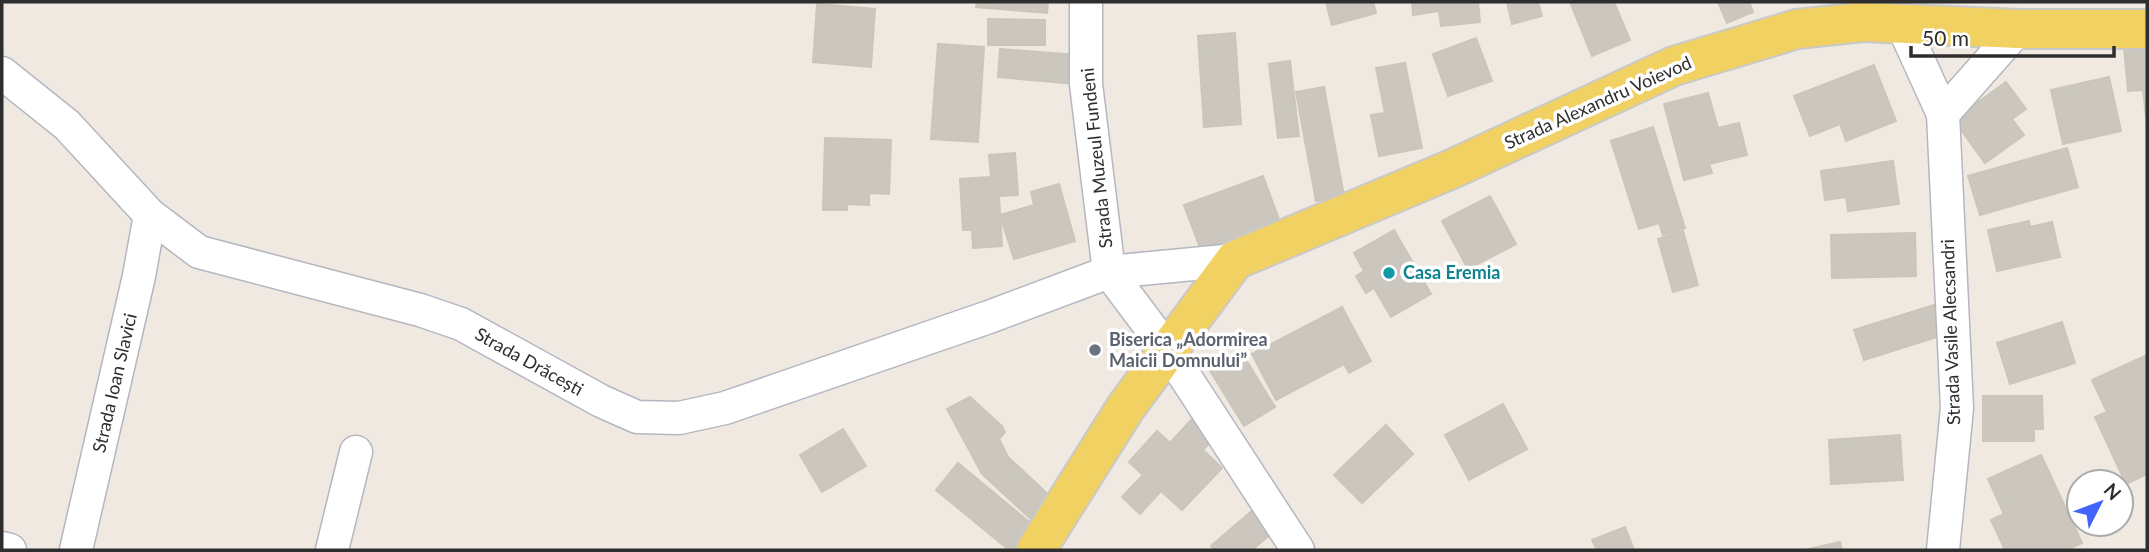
<svg xmlns="http://www.w3.org/2000/svg" width="2149" height="552" font-family="Lato,sans-serif">
<style>
.building{fill:#cbc7bf;stroke:#cbc5ba;stroke-width:2}
.lines{fill:none;stroke-linecap:round;stroke-linejoin:round}
.minor-casing{stroke:#b4b7c1;stroke-width:35}
.major-casing{stroke:#c9c9c9;stroke-width:42}
.minor{stroke:#fff;stroke-width:32}
.major{stroke:#f2d163;stroke-width:38}
.culture-dot{fill:#0f9aa8;stroke:#fff;stroke-width:2.5}
.worship-dot{fill:#6b7280;stroke:#fff;stroke-width:2.5}
.labels{text-anchor:middle;stroke-width:7;stroke-linejoin:round;paint-order:stroke}
.street-label{font-size:18px;fill:#2e2e2e;stroke:#fff}
.culture-label{font-size:18px;font-weight:bold;fill:#0d838f;stroke:#fff;text-anchor:start}
.worship-label{font-size:18px;font-weight:bold;fill:#5b616d;stroke:#fff;text-anchor:start}
</style>
<rect width="100%" height="100%" fill="#efe9e1"/>
<g class="building">
<polygon points="977,2 1048,2 1047,13 976,7"/>
<polygon points="1326,2 1373,2 1376,13 1332,25"/>
<polygon points="1412,2 1478,2 1480,22 1441,26 1439,11 1413,15"/>
<polygon points="1507,2 1538,2 1542,16 1512,24"/>
<polygon points="1570,2 1614,2 1630,40 1592,56"/>
<polygon points="1718,2 1749,2 1753,12 1727,23"/>
<polygon points="817,4 875,9 871,67 813,62"/>
<polygon points="988,19 1045,20 1045,45 988,45"/>
<polygon points="1235,33 1241,124 1204,127 1198,36"/>
<polygon points="1476,38 1492,81 1448,96 1433,54"/>
<polygon points="938,44 984,47 978,142 931,139"/>
<polygon points="2147,45 2147,126 2143,90 2128,91 2124,47"/>
<polygon points="1000,49 1077,55 1075,84 998,77"/>
<polygon points="1290,61 1299,136 1278,138 1269,64"/>
<polygon points="1405,63 1422,148 1379,156 1371,115 1385,113 1376,68"/>
<polygon points="1874,65 1896,121 1846,141 1840,124 1810,136 1794,96"/>
<polygon points="2109,77 2121,131 2063,144 2051,90"/>
<polygon points="2006,82 2026,109 2012,119 2024,135 1985,163 1954,120"/>
<polygon points="1324,87 1344,196 1316,201 1296,92"/>
<polygon points="1708,93 1718,128 1739,123 1747,155 1709,164 1712,173 1684,180 1664,104"/>
<polygon points="1653,127 1685,228 1663,235 1659,223 1639,229 1611,141"/>
<polygon points="825,138 891,140 889,194 869,193 869,205 847,204 847,210 823,210"/>
<polygon points="2067,148 2078,187 1980,215 1968,176"/>
<polygon points="1015,153 1018,195 999,196 1002,246 973,248 972,230 963,230 960,179 991,177 989,155"/>
<polygon points="1893,161 1899,204 1848,211 1846,197 1825,200 1821,171"/>
<polygon points="1263,176 1281,225 1202,253 1184,205"/>
<polygon points="1059,184 1075,241 1014,259 1000,215 1034,205 1031,192"/>
<polygon points="1490,196 1516,244 1468,269 1442,221"/>
<polygon points="2029,221 2030,227 2052,222 2060,257 1997,271 1988,230"/>
<polygon points="1394,230 1431,294 1391,317 1374,288 1366,293 1356,276 1364,271 1354,253"/>
<polygon points="1683,231 1698,285 1673,292 1658,239"/>
<polygon points="1915,233 1916,276 1832,278 1831,235"/>
<polygon points="1937,304 1946,334 1864,360 1854,330"/>
<polygon points="1342,307 1371,361 1349,373 1344,364 1276,400 1252,354"/>
<polygon points="2062,322 2075,363 2010,384 1997,343"/>
<polygon points="1240,350 1275,407 1244,426 1209,369"/>
<polygon points="2147,355 2147,474 2126,484 2095,417 2107,412 2092,380"/>
<polygon points="1983,396 2042,396 2043,429 2034,429 2034,441 1983,441"/>
<polygon points="970,397 1002,426 1005,432 999,439 1008,457 1052,498 1032,520 982,474 947,409"/>
<polygon points="1503,404 1527,449 1469,480 1445,435"/>
<polygon points="1191,420 1212,440 1203,450 1222,468 1182,510 1161,491 1140,514 1122,497 1143,475 1129,462 1157,431 1170,443"/>
<polygon points="1386,425 1413,454 1362,503 1334,475"/>
<polygon points="843,429 866,466 822,492 800,455"/>
<polygon points="1900,435 1903,480 1831,484 1829,440"/>
<polygon points="2041,455 2082,543 2066,550 2005,550 1991,520 2004,514 1988,479"/>
<polygon points="958,463 1034,526 1014,550 1009,550 936,490"/>
<polygon points="1253,510 1273,532 1252,550 1214,550 1211,546"/>
<polygon points="1625,527 1634,550 1597,550 1592,540"/>
<polygon points="1840,542 1842,550 1810,550 1809,549"/>
</g>
<g class="lines">
<g class="minor-casing">
<g id="minor">
<polyline points="1086,2 1086,84 1109,272 1169,352 1298,550"/>
<polyline points="1902,24 1943,114"/>
<polyline points="2,73 67,125 150,215 199,252 420,310 461,324 601,401 637,417 679,418 725,408 989,317 1109,272 1235,260"/>
<polyline points="2,548 10,550"/>
<polyline points="76,550 139,276 150,215"/>
<polyline points="332,550 356,452"/>
<polyline points="1943,550 1957,408 1943,114 2018,29"/>
</g>
</g>
<g class="major-casing">
<polyline id="major" points="1036,550 1126,407 1235,260 1452,169 1674,66 1797,29 1863,22 2018,29 2147,29"/>
</g>
<use href="#minor" class="minor"/>
<use href="#major" class="major"/>
</g>
<circle class="culture-dot" cx="1389" cy="273" r="7"/>
<circle class="worship-dot" cx="1095" cy="350" r="7"/>
<g class="labels">
<g class="street-label">
<text transform="translate(1598 103) rotate(-24)" y="6">Strada Alexandru Voievod</text>
<text transform="translate(1097 158) rotate(-96)" y="6">Strada Muzeul Fundeni</text>
<text transform="translate(1951 332) rotate(-92)" y="6">Strada Vasile Alecsandri</text>
<text transform="translate(529 362) rotate(29)" y="6">Strada Drăcești</text>
<text transform="translate(115 383) rotate(-77)" y="6">Strada Ioan Slavici</text>
</g>
<g class="culture-label">
<text x="1403" y="279">Casa Eremia</text>
</g>
<g class="worship-label">
<text x="1109" y="346">Biserica „Adormirea<tspan x="1109" dy="21">Maicii Domnului”</tspan></text>
</g>
</g>
<rect width="2149" height="552" fill="none" stroke="#2e2e2e" stroke-width="7"/>
<g transform="translate(2100 503) rotate(48)"><circle r="33" fill="#ffffff" stroke="#ababab" stroke-width="2"/>
<path d="M0-5L12 26L0 18L-12 26Z" fill="#4264fb"/>
<text y="-10" font-size="19" font-weight="bold" text-anchor="middle" fill="#2e2e2e">N</text>
</g>
<path d="M1911 46v10h203v-10" fill="none" stroke="#2e2e2e" stroke-width="3.5"/>
<text x="1922" y="46" font-size="21" fill="#2e2e2e" stroke="#ffffff" stroke-width="5" paint-order="stroke">50 m</text>
</svg>
